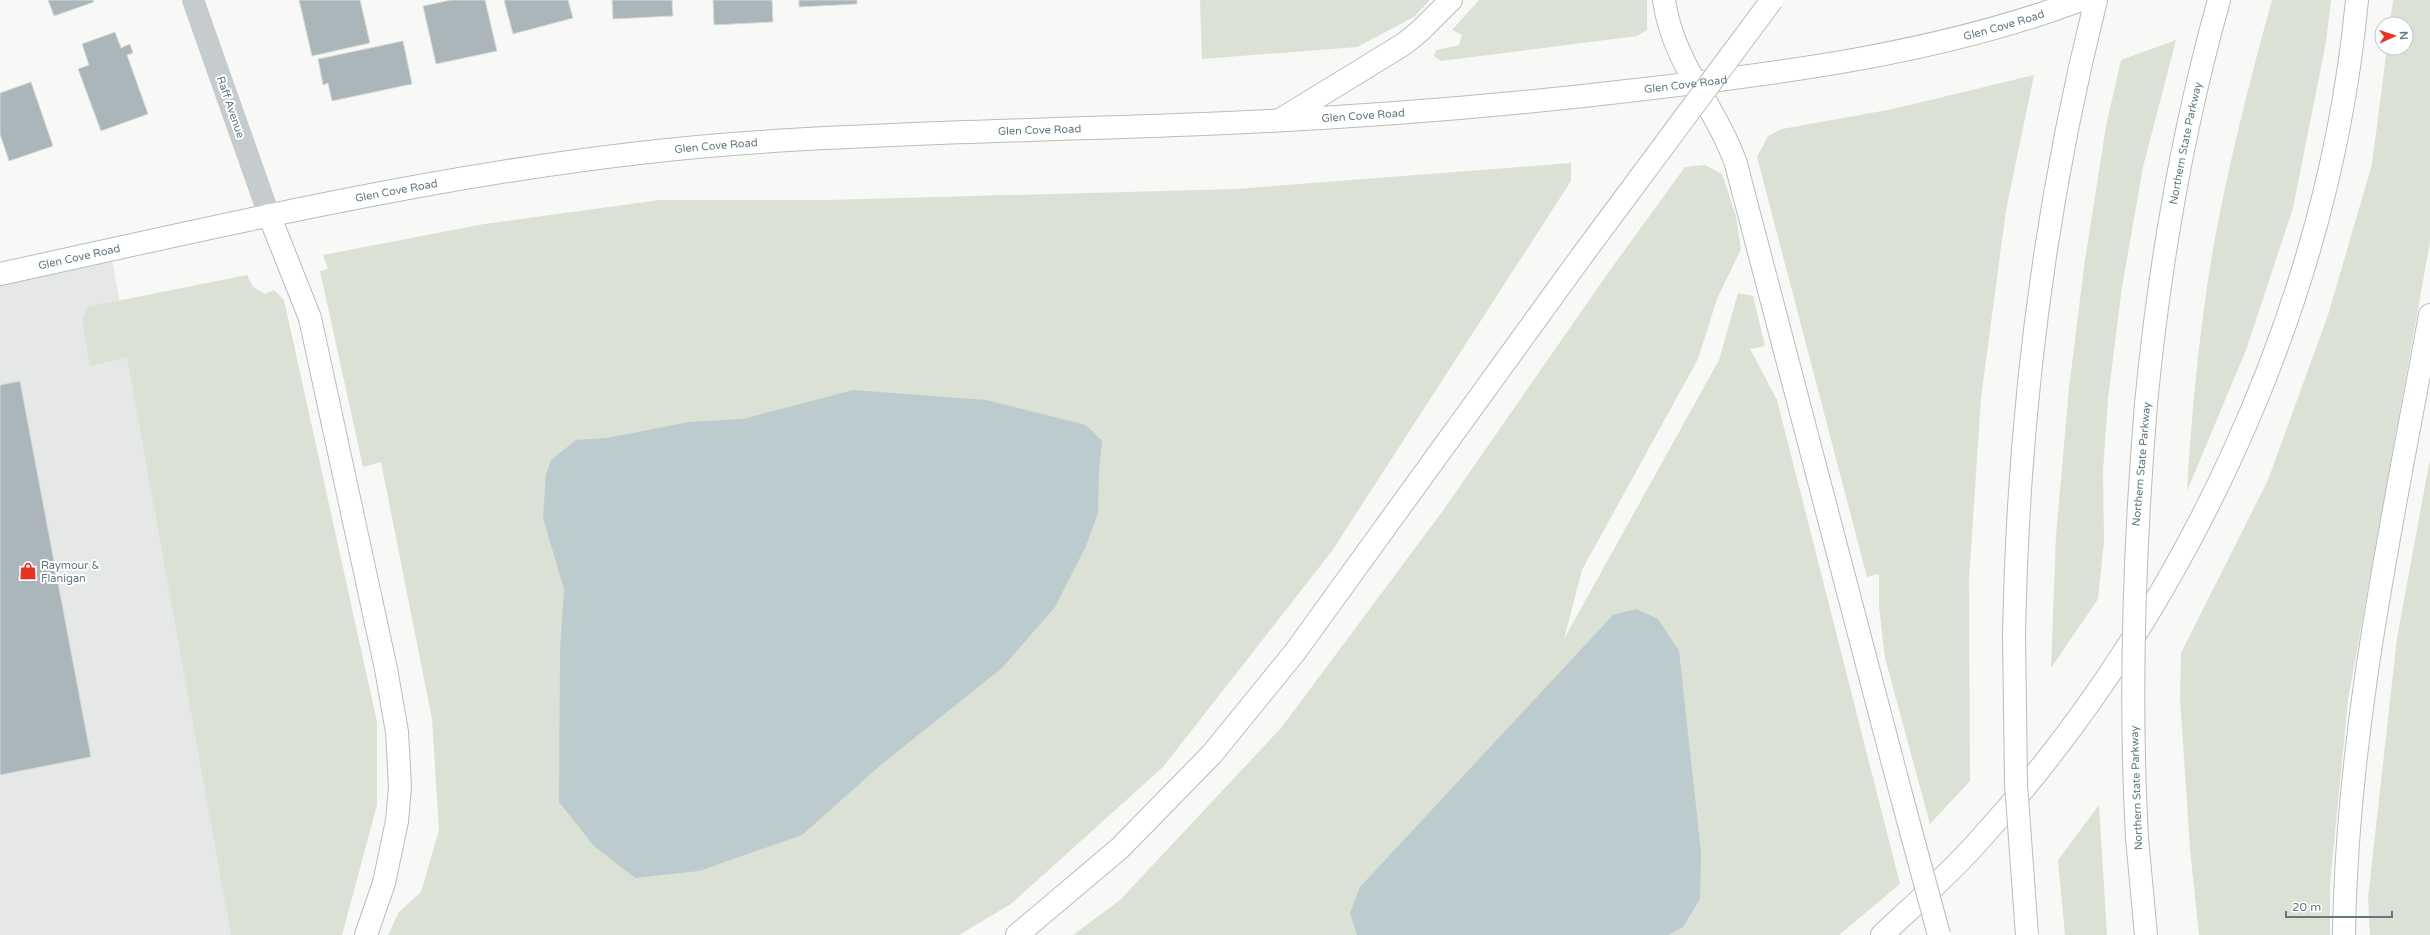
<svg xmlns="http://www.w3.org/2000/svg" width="2430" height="935" font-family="'Varela Round',sans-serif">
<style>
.built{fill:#e6e8e7}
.green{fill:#dce1d6}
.water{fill:#bccbcd}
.building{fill:#aab6b9;stroke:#dadad8}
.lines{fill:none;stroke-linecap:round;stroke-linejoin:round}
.primary-casing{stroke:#b7bdc0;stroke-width:24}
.motorway-casing{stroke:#b8bdbf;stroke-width:24}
.minor{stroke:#c6cbcd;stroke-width:22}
.primary{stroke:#fff;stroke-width:22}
.motorway{stroke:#fff;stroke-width:22}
.motorway-bridge-casing{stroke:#b8bdbf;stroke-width:24;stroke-linecap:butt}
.motorway-bridge{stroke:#fff;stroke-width:22}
.labels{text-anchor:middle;stroke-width:4;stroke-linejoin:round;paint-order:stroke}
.street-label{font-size:11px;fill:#627982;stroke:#fff}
.poi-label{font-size:11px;fill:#627982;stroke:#fff;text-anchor:start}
</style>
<rect width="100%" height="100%" fill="#f8f8f6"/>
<polygon class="built" points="110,250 240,935 0,935 0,274"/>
<g class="green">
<polygon points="1200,0 1430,0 1414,17 1357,47 1202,59"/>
<polygon points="1479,0 1647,0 1647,30 1637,36 1441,61 1434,56 1436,50 1459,45 1462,35 1452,30"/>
<path d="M2272 0H2331L2326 42 2293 208 2246 350 2187 491C2192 406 2200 322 2215 238 2230 158 2250 79 2272 0Z"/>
<polygon points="2393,0 2430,0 2430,242 2348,700 2330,884 2330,935 2199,935 2190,849 2184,758 2180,699 2181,653 2268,480 2328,315 2372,164 2387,48 2406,48 2406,24 2390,24"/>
<polygon points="2176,40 2143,167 2122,287 2108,398 2103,471 2104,541 2098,599 2051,668 2056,536 2069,388 2084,267 2106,126 2121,60"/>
<polygon points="2034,75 2006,210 1981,398 1969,579 1970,781 1930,824 1885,658 1879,607 1879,574 1867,577 1757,157 1768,136 1782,129 1893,109"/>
<polygon points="1571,163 1571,181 1332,551 1163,767 1011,904 959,935 388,935 399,912 421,892 439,830 432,719 381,462 363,467 320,271 328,269 323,255 484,224 660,200 827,200 1236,189"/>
<polygon points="1705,165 1722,174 1736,216 1741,249 1717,299 1698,359 1582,570 1564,639 1719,360 1738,293 1753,296 1765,346 1750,349 1777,400 1900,884 1839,935 1073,935 1120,900 1281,728 1442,512 1608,273 1685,167"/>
<polygon points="247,275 253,287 265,294 274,290 284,300 377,722 377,805 342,935 231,935 127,357 90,366 82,320 87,307"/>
<polygon points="2430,459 2430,935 2370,935 2368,898 2397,638"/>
<polygon points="2099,805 2107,935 2065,935 2058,860"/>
</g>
<g class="water">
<polygon points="853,390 986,400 1086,425 1102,441 1099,470 1098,513 1086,546 1055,607 1002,668 883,763 802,835 699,871 635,878 594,846 559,802 560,649 564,589 543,518 546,475 551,460 576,440 607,438 689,422 743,419"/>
<polygon points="1636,609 1658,619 1679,651 1701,852 1700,899 1683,927 1668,935 1357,935 1350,913 1360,887 1613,615"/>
</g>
<g class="building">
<polygon points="48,0 93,0 94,2 54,16"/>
<polygon points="299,0 360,0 370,43 312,56"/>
<polygon points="451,0 485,0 497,51 436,64 423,6"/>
<polygon points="504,0 568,0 573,18 513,34"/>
<polygon points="612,0 672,0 673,16 613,19"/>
<polygon points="713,0 772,0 773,22 714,25"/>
<polygon points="799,0 857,0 857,4 799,7"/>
<polygon points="115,32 121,48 130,44 133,53 127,55 148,114 101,131 78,69 89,65 82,44"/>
<polygon points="403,41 412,84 332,101 328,83 323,85 318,59"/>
<polygon points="31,82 53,146 9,161 0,134 0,93"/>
<polygon points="20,381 91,757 0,775 0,385"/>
</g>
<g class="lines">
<g class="primary-casing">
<g id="primary">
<path id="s1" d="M0 274C252 219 502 159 760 142 908 132 1056 130 1204 124 1348 118 1493 107 1636 90 1785 73 1939 53 2081 0"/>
</g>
</g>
<g class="motorway-casing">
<g id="motorway">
<path d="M1664 0C1672 61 1716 107 1736 164L1902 798"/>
<polyline points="1280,120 1404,44 1421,30 1451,0"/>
<polyline points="269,215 310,318 386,669 397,732 400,787 397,821 384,883 366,935"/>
<path id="s2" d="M2146 404C2159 268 2182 132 2219 0"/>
<path d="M2014 633C2018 419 2044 207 2096 0"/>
<polyline points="2137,838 2146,935"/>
<polyline points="1017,935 1120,848 1212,754 1295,652 1581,257"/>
<path d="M1882 935C1913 906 1946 877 1975 845 2183 617 2328 309 2357 0"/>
<path d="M2344 935C2347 726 2393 520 2430 315"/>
</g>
</g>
<polyline class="minor" points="193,0 269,215"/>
<use href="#primary" class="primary"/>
<use href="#motorway" class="motorway"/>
<g class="motorway-bridge-casing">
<g id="motorway-bridge">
<polyline points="1581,257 1772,0"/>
<polyline points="2014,633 2016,784 2027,935"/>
<polyline points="1902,798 1939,935"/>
<path d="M2137 838C2129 691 2134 550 2146 404"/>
</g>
</g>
<use href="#motorway-bridge" class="motorway-bridge"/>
</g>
<defs>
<g id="shop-bare" transform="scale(1.38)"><path d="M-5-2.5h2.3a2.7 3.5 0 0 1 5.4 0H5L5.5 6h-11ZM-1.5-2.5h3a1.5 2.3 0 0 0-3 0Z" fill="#ea3224" stroke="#fff" stroke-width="2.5" paint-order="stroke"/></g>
</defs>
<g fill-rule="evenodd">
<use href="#shop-bare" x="28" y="571"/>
</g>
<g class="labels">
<g class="street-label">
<text dy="4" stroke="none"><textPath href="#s1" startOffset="2024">Glen Cove Road</textPath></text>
<text dy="4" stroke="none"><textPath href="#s1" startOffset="1700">Glen Cove Road</textPath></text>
<text transform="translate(231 107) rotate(71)" y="4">Raff Avenue</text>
<text dy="4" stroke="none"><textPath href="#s1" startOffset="1376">Glen Cove Road</textPath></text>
<text dy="4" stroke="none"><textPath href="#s1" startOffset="1052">Glen Cove Road</textPath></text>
<text dy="4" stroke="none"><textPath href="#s2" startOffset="264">Northern State Parkway</textPath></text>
<text dy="4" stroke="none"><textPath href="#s1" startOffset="728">Glen Cove Road</textPath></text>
<text dy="4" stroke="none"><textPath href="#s1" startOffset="405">Glen Cove Road</textPath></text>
<text dy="4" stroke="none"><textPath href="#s1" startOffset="81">Glen Cove Road</textPath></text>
<text transform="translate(2141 464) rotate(-85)" y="4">Northern State Parkway</text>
<text transform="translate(2136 788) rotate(-92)" y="4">Northern State Parkway</text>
</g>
<g class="poi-label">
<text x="41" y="569">Raymour &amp;<tspan x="41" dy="13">Flanigan</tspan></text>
</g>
</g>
<g transform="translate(2394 36) rotate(87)"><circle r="19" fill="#ffffff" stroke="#c0c9cd"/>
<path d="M0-3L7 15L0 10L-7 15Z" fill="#ea3224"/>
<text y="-6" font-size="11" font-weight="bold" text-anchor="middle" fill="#627982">N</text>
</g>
<path d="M2286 911v6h106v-6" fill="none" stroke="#627982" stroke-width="2"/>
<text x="2292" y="911" font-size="12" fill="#627982" stroke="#ffffff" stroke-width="3" paint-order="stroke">20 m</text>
</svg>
